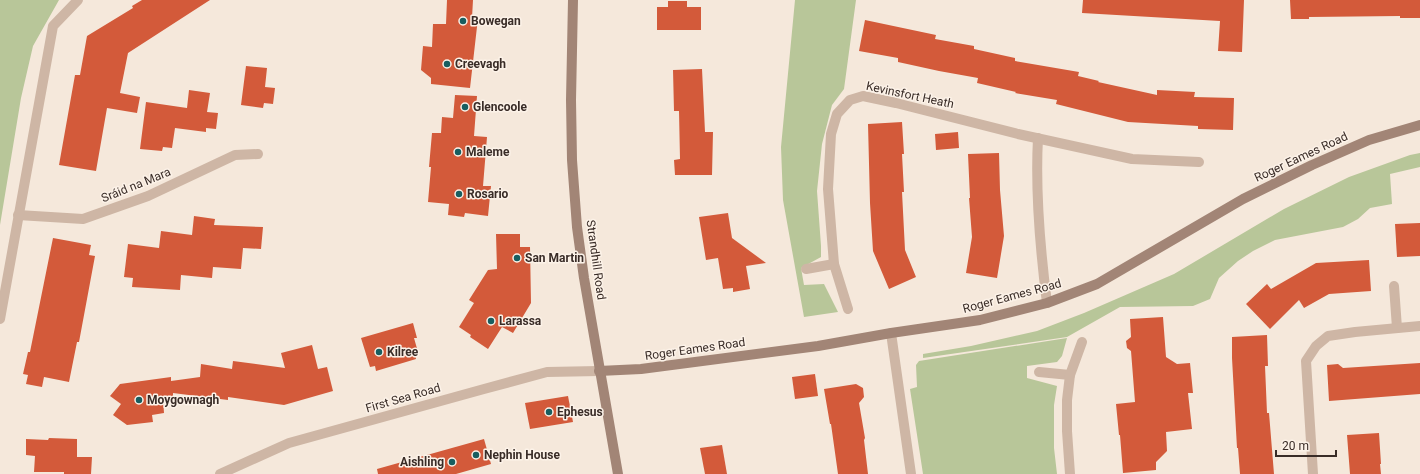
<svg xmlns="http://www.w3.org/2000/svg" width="1420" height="474" font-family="Roboto,sans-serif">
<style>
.green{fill:#b8c699}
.building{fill:#d35a3a}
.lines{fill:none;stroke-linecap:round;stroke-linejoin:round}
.minor{stroke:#ceb6a5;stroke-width:10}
.tertiary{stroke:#ceb6a5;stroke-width:10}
.secondary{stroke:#a28576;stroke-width:10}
.poi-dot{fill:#185e60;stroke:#fcf2e8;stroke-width:1.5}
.labels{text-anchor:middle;stroke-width:3;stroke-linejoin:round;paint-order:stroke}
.poi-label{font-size:12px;font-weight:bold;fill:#392c27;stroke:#fcf2e8;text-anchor:start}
.street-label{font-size:12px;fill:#392c27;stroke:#fcf2e8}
</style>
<rect width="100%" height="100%" fill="#f5e8db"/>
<g class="green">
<polygon points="0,0 59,0 33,46 21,98 0,225"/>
<polygon points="795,0 856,0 844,89 832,105 822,144 817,191 821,246 821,257 801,268 804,285 824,284 838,312 804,317 783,200 781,147"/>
<polygon points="1420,153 1420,167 1390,174 1392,204 1370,208 1358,219 1343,227 1275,240 1253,251 1238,261 1219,278 1210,299 1193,306 1120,307 1067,337 923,358 923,354 971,346 1037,331 1084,313 1174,274 1284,209 1349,177 1410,155"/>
<polygon points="1067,338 1062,356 1057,362 1027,366 1027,378 1057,386 1054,405 1054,448 1057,474 923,474 910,389 917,387 916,365 919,361"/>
</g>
<g class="building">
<polygon points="142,0 210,0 128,53 120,93 140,97 137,113 107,108 96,171 59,165 75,75 80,75 87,36 133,8 132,6"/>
<polygon points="447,0 473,0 472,18 478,18 470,88 431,84 431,78 421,70 423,46 432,47 433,24 446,24"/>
<polygon points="1083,0 1244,0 1242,52 1218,51 1220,21 1082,13"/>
<polygon points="1290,0 1420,0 1420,18 1400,18 1400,16 1309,17 1309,19 1291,19"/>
<polygon points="668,1 687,1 687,7 701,7 701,30 657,30 657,7 668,7"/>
<polygon points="865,20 936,35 935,39 974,46 974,49 1015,58 1015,61 1079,72 1078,76 1099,81 1098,82 1157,95 1157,90 1195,92 1194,97 1234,98 1233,130 1198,129 1198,126 1128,122 1056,104 1057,100 1015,93 1016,92 977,83 978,78 939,71 898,62 898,58 859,51"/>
<polygon points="246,66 267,68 265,87 275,88 273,104 264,103 263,108 241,105"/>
<polygon points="702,69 705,132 713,132 712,175 675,175 674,160 680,159 679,111 674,111 673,70"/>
<polygon points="189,90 210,93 207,112 218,113 216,129 206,128 206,132 175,128 172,148 163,147 162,151 140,149 146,102 187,108"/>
<polygon points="455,95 477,96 474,136 487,137 483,186 491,186 488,216 465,213 464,217 448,215 449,204 428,202 431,167 429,167 432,133 441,133 442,117 453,118"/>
<polygon points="902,122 904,154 902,154 904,192 902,192 905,250 916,277 889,289 873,251 870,203 868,124"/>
<polygon points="958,132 959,148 936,150 935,134"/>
<polygon points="999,153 1000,190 1004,236 997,278 966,273 972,237 969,198 970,198 968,154"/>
<polygon points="728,213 732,238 766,263 746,266 750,289 733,292 733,288 723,289 718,258 706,260 699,217"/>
<polygon points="194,216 215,219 214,225 263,227 261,249 243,248 241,269 213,267 212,278 181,275 180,290 132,287 133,278 124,277 128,244 159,248 161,231 192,235"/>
<polygon points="1420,223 1420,256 1397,257 1395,224"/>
<polygon points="496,234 520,234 520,247 530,247 531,303 513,333 502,327 488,349 470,337 471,335 459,327 474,303 469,300 488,270 497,269"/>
<polygon points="53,238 91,245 89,255 95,256 79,342 77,342 69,382 44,377 42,387 26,384 28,375 23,374 28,352 30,352"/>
<polygon points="1369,260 1371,291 1329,294 1304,308 1299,300 1270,329 1246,304 1267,284 1271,289 1316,263"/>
<polygon points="1163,317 1166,357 1177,364 1190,363 1193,393 1188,393 1192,429 1166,432 1167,451 1156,462 1156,470 1123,473 1120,435 1119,435 1116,404 1135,402 1131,351 1127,348 1126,341 1131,337 1130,319"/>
<polygon points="413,323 417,338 414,338 418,352 415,353 416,359 376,371 375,366 370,367 361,338"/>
<polygon points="1267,335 1268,366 1265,366 1267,413 1269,413 1274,474 1240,474 1238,448 1237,448 1232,358 1232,337"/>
<polygon points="312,345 318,369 327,367 333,391 284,405 228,397 228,400 173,393 173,398 163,399 164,413 152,415 153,422 127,425 113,415 121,404 110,396 120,384 171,377 171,381 200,377 201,364 232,369 233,361 285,368 281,353"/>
<polygon points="1420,363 1420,394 1329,401 1327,365 1338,364 1343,368"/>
<polygon points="815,374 818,396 795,399 792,377"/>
<polygon points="856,384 863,388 864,397 859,403 865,438 864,440 868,474 838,474 831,424 830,424 824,389"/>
<polygon points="568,396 573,422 530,429 525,403"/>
<polygon points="1379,433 1381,464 1380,464 1381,474 1350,474 1347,435"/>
<polygon points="49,438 77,439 77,457 92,457 91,474 64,474 64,472 34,472 35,456 26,455 26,439 48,440"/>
<polygon points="484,439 491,464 456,474 378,474 377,469"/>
<polygon points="722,445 727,474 705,474 700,448"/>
</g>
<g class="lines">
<g class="minor">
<path d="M1038 138C1035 193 1040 248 1047 303"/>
<polyline points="18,215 83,219 148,196 235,155 258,154"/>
<polyline points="806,269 834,264"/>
<polyline points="1394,286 1397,328"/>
<polyline points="848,309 834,264 828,189 831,134 837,114 850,100 863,96 896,103 1018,134 1132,159 1199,162"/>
<polyline points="0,319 53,26 78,0"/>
<polyline points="891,333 911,474"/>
<polyline points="1039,372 1070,375"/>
<polyline points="1070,474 1067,431 1067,400 1070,375 1082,342"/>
<polyline points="1313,474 1306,361 1316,346 1328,336 1355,332 1420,326"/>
</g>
<polyline class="tertiary" points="220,474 289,443 484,389 547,372 599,371"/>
<g class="secondary">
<polyline points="573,0 571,100 572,160 577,227 584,278 618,474"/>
<polyline points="599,371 641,369 818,346 891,333 980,320 1047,303 1097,284 1243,199 1312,165 1369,140 1420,125"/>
</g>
</g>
<g class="poi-dot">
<circle cx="463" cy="21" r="4"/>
<circle cx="447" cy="64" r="4"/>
<circle cx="465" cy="107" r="4"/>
<circle cx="458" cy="152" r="4"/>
<circle cx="459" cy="194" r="4"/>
<circle cx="517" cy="258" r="4"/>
<circle cx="491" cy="321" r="4"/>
<circle cx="379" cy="352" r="4"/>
<circle cx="139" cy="400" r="4"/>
<circle cx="549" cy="412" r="4"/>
<circle cx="476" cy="455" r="4"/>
<circle cx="452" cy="462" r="4"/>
</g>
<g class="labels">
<g class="poi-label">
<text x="471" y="25">Bowegan</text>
<text x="455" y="68">Creevagh</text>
<text x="473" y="111">Glencoole</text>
<text x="466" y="156">Maleme</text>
<text x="467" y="198">Rosario</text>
<text x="525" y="262">San Martin</text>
<text x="499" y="325">Larassa</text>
<text x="387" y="356">Kilree</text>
<text x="147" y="404">Moygownagh</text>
<text x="557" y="416">Ephesus</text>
<text x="484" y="459">Nephin House</text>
<text x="444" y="466" text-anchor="end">Aishling</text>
</g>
<g class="street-label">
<text transform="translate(910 95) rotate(12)" y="4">Kevinsfort Heath</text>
<text transform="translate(1301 157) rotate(-25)" y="4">Roger Eames Road</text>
<text transform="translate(136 185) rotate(-22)" y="4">Sráid na Mara</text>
<text transform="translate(596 260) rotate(82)" y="4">Strandhill Road</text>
<text transform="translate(1012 296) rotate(-15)" y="4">Roger Eames Road</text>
<text transform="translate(695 349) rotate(-8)" y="4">Roger Eames Road</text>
<text transform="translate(403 398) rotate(-16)" y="4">First Sea Road</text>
</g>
</g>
<path d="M1276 450v6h60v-6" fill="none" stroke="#392c27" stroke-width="2"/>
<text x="1282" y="450" font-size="12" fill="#392c27" stroke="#fcf2e8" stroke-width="3" paint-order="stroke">20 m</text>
</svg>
